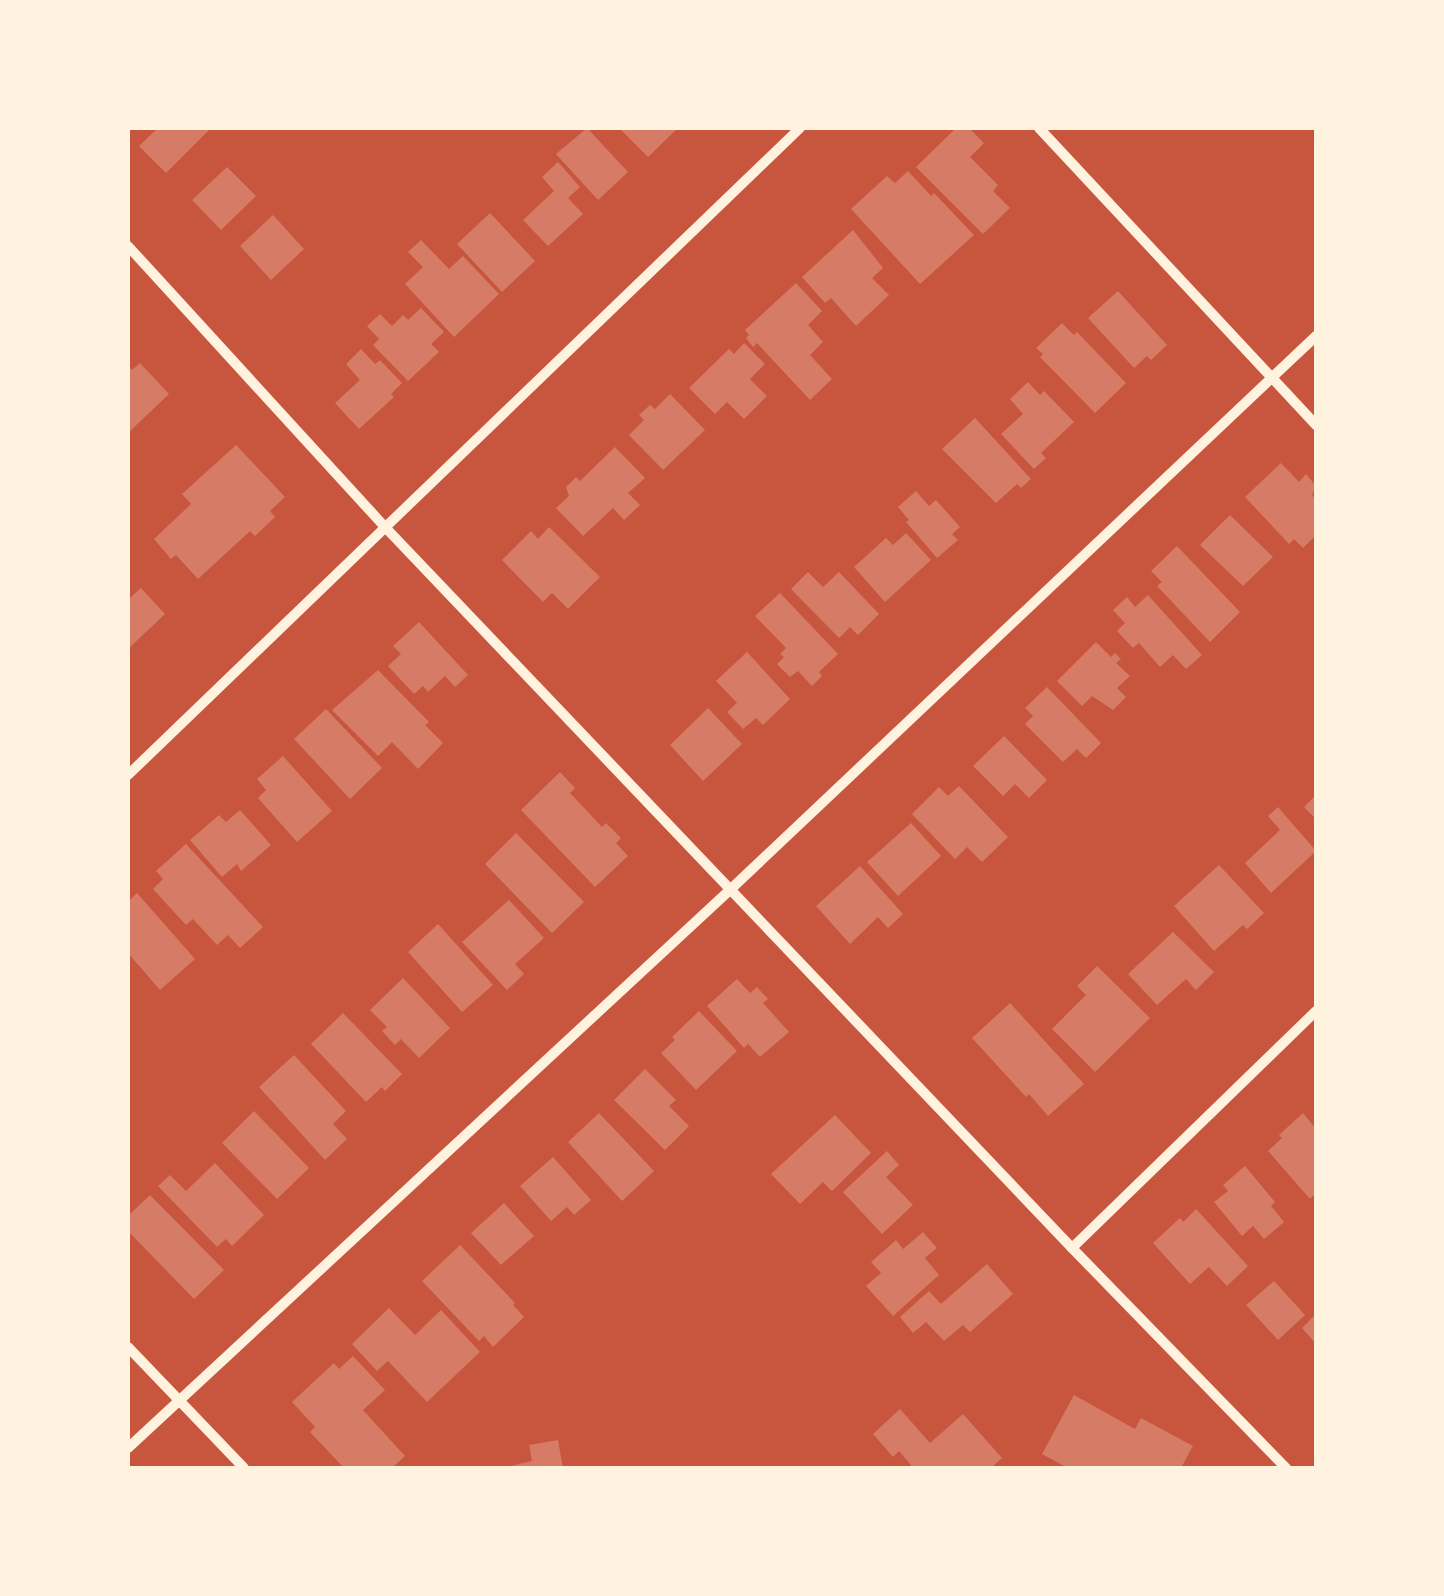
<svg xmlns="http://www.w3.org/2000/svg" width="1444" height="1596" font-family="'Space Grotesk',sans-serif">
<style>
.building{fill:#d67c66}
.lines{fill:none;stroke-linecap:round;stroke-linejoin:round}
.minor{stroke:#fff3e0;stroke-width:10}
</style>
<rect width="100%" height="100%" fill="#c8553d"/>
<g class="building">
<polygon points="158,128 206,128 209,130 166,173 139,146"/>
<polygon points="587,128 628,172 598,200 556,154"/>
<polygon points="619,128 678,128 648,157"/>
<polygon points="956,128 969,128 984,143 970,157 998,185 993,191 1010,208 983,234 916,167"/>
<polygon points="558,162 580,187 568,198 583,214 548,246 523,220 554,191 542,177"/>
<polygon points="227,167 256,196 221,230 192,200"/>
<polygon points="908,171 931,196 934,193 974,235 920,284 851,209 887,176 895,183"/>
<polygon points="490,213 535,261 502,292 457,244"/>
<polygon points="273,215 304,249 271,280 240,246"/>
<polygon points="853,230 883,268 872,278 889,295 856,326 831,298 825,303 802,277"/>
<polygon points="421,240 449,269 463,256 499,294 454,337 405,284 423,267 408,252"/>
<polygon points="796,283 822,311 808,325 823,342 810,355 832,379 810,400 757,343 753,347 746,338 749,335 745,330"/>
<polygon points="1118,291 1167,345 1151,360 1147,356 1134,368 1088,318"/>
<polygon points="421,308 444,332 431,344 439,352 408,381 373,345 379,339 367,326 380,314 392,326 403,315 408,320"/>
<polygon points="1062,323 1074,335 1077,332 1126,383 1095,413 1040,357 1043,354 1036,348"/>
<polygon points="744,343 765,364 750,379 767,396 744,419 727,402 715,414 689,388 729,349 734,354"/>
<polygon points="361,349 375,364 380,360 402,383 391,394 394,397 359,429 335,403 360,380 346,364"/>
<polygon points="140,363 169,394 128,433 128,365 132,370"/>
<polygon points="1028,382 1040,395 1044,391 1074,422 1041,453 1046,458 1034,469 1001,434 1023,414 1010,399"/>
<polygon points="670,394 705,430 663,470 629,435 644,420 639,415 650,405 655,409"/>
<polygon points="975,418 1031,479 1021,488 1017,484 996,503 942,449"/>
<polygon points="236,445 285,497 270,511 275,517 255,536 250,531 198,579 176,555 171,559 154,539 191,504 182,494"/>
<polygon points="615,447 645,478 628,493 640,505 624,520 613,508 583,536 556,508 569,496 566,487 576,477 580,481"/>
<polygon points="1281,463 1299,482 1306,474 1316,486 1312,495 1316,500 1316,535 1303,548 1294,539 1289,544 1245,497"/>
<polygon points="916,491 929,506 936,500 960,527 952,534 958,540 937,558 906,522 909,520 898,507"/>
<polygon points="1230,515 1273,557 1243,586 1200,545"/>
<polygon points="549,527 600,577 568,609 552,593 543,602 502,560 531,531 538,539"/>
<polygon points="906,533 931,560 885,602 854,567 886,538 893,545"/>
<polygon points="1177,546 1240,612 1210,642 1157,586 1162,582 1151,571"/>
<polygon points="808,572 823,587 839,572 879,614 858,635 850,627 839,638 791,589"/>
<polygon points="141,588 165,614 128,649 128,596 130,598"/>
<polygon points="780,593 838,654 819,672 822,676 812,686 798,671 790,677 777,664 784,657 780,654 786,648 755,616"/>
<polygon points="1148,595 1202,655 1186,669 1173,655 1160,667 1139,643 1133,648 1117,631 1125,623 1113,610 1127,597 1135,607"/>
<polygon points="419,622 468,675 455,687 445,676 428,692 423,686 414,694 388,666 401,654 393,646"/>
<polygon points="1096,642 1111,657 1115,653 1121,659 1116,663 1130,676 1117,688 1126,697 1113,710 1092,696 1082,706 1057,681"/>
<polygon points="747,652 790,699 763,725 756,718 743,729 727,712 737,703 716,681"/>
<polygon points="378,670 429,722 425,725 443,743 418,769 392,742 378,756 332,710"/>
<polygon points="1047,687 1101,743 1086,758 1077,749 1063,762 1025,724 1033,716 1025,708"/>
<polygon points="708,708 742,744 703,781 670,745"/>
<polygon points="326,709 382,768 350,799 294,739"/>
<polygon points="1004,736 1047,780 1029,798 1015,784 1003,796 973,766"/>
<polygon points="283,756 332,811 297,842 258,798 266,790 257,779"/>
<polygon points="560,772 575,788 570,793 602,827 606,823 621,838 616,843 628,856 595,887 521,810"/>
<polygon points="959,786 1008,837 982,862 967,847 955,859 912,814 939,787 948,796"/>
<polygon points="1316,795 1316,819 1304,807"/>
<polygon points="1278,807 1316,851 1271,893 1245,863 1280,830 1268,816"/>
<polygon points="240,810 271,845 241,871 237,864 222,877 190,840 219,815 226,822"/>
<polygon points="911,823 941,856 898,896 867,862"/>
<polygon points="516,833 584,902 552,933 485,864"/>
<polygon points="186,844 263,927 240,948 228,935 217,945 193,919 186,925 153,889 163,879 156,871"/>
<polygon points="1219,865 1264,913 1247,929 1243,925 1214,951 1174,906"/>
<polygon points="860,866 903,914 888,928 878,917 850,944 816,906"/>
<polygon points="137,893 195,959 160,990 128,953 128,902"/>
<polygon points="509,900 544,938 515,964 524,974 507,990 462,942"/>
<polygon points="438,924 493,985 462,1012 408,952"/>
<polygon points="1173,932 1214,972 1196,990 1186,979 1157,1005 1128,974"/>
<polygon points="1097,966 1150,1018 1095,1072 1052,1029 1086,995 1077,986"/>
<polygon points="403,978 450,1028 419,1058 401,1039 395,1045 382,1031 387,1027 370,1010"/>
<polygon points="737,979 750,993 757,987 768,999 763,1003 789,1032 760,1057 748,1044 744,1048 707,1006"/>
<polygon points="1010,1003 1084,1084 1048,1116 1029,1094 1026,1097 972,1038"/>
<polygon points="699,1011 737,1051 696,1090 661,1053 675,1040 672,1037"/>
<polygon points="343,1013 402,1074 385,1091 382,1087 366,1102 311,1044"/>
<polygon points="294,1055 346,1111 333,1124 347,1139 325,1160 259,1087"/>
<polygon points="645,1069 676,1100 669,1106 689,1126 665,1150 614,1100"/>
<polygon points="254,1111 309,1168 277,1199 222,1143"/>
<polygon points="599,1113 654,1171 622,1201 568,1142"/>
<polygon points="1303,1113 1316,1129 1316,1193 1310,1199 1268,1151 1282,1138 1279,1135"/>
<polygon points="835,1115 871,1153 832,1191 823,1182 800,1204 771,1174"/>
<polygon points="887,1151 899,1165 886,1177 913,1205 882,1234 843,1192"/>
<polygon points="553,1157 591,1200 574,1215 567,1207 551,1221 520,1186"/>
<polygon points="215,1163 264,1215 232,1246 226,1239 217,1247 158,1186 170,1175 186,1191"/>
<polygon points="1245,1166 1275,1202 1271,1206 1284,1222 1264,1239 1253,1226 1242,1236 1214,1202 1228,1191 1223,1185"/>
<polygon points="150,1195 224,1270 194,1299 128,1231 128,1216"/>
<polygon points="504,1203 534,1236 501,1265 471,1233"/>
<polygon points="1196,1209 1248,1266 1227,1286 1209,1267 1190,1284 1153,1243 1180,1218 1183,1222"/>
<polygon points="923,1232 937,1248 925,1258 939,1275 893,1316 866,1286 881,1273 871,1262 896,1240 903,1249"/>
<polygon points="460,1245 515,1303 513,1305 524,1317 493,1347 484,1336 479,1341 422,1281"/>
<polygon points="987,1264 1013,1294 970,1332 963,1325 944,1341 926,1322 913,1333 900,1317 929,1291 941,1304"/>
<polygon points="1274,1281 1305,1315 1278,1340 1246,1305"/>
<polygon points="389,1308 415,1335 441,1310 480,1352 427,1402 388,1361 377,1371 352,1344"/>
<polygon points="1316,1314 1316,1344 1302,1328"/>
<polygon points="353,1356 385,1390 363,1410 405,1456 392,1468 344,1468 310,1432 315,1427 292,1402 334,1363 339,1369"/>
<polygon points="1074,1395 1135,1429 1141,1418 1193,1446 1181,1468 1068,1468 1042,1454"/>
<polygon points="900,1409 930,1443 963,1414 1002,1458 991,1468 907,1468 911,1465 899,1451 893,1457 873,1434"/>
<polygon points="558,1440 563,1468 503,1468 532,1461 529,1445"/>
</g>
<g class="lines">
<g class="minor">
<polyline points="1039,128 1316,425"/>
<polyline points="128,246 384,526 1072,1248 1286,1468"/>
<polyline points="128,775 800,128"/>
<polyline points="1072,1248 1316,1011"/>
<polyline points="128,1347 244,1468"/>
<polyline points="128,1448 732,888 1316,336"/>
</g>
</g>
<rect width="1444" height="1596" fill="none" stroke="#fff3e0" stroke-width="260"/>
</svg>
